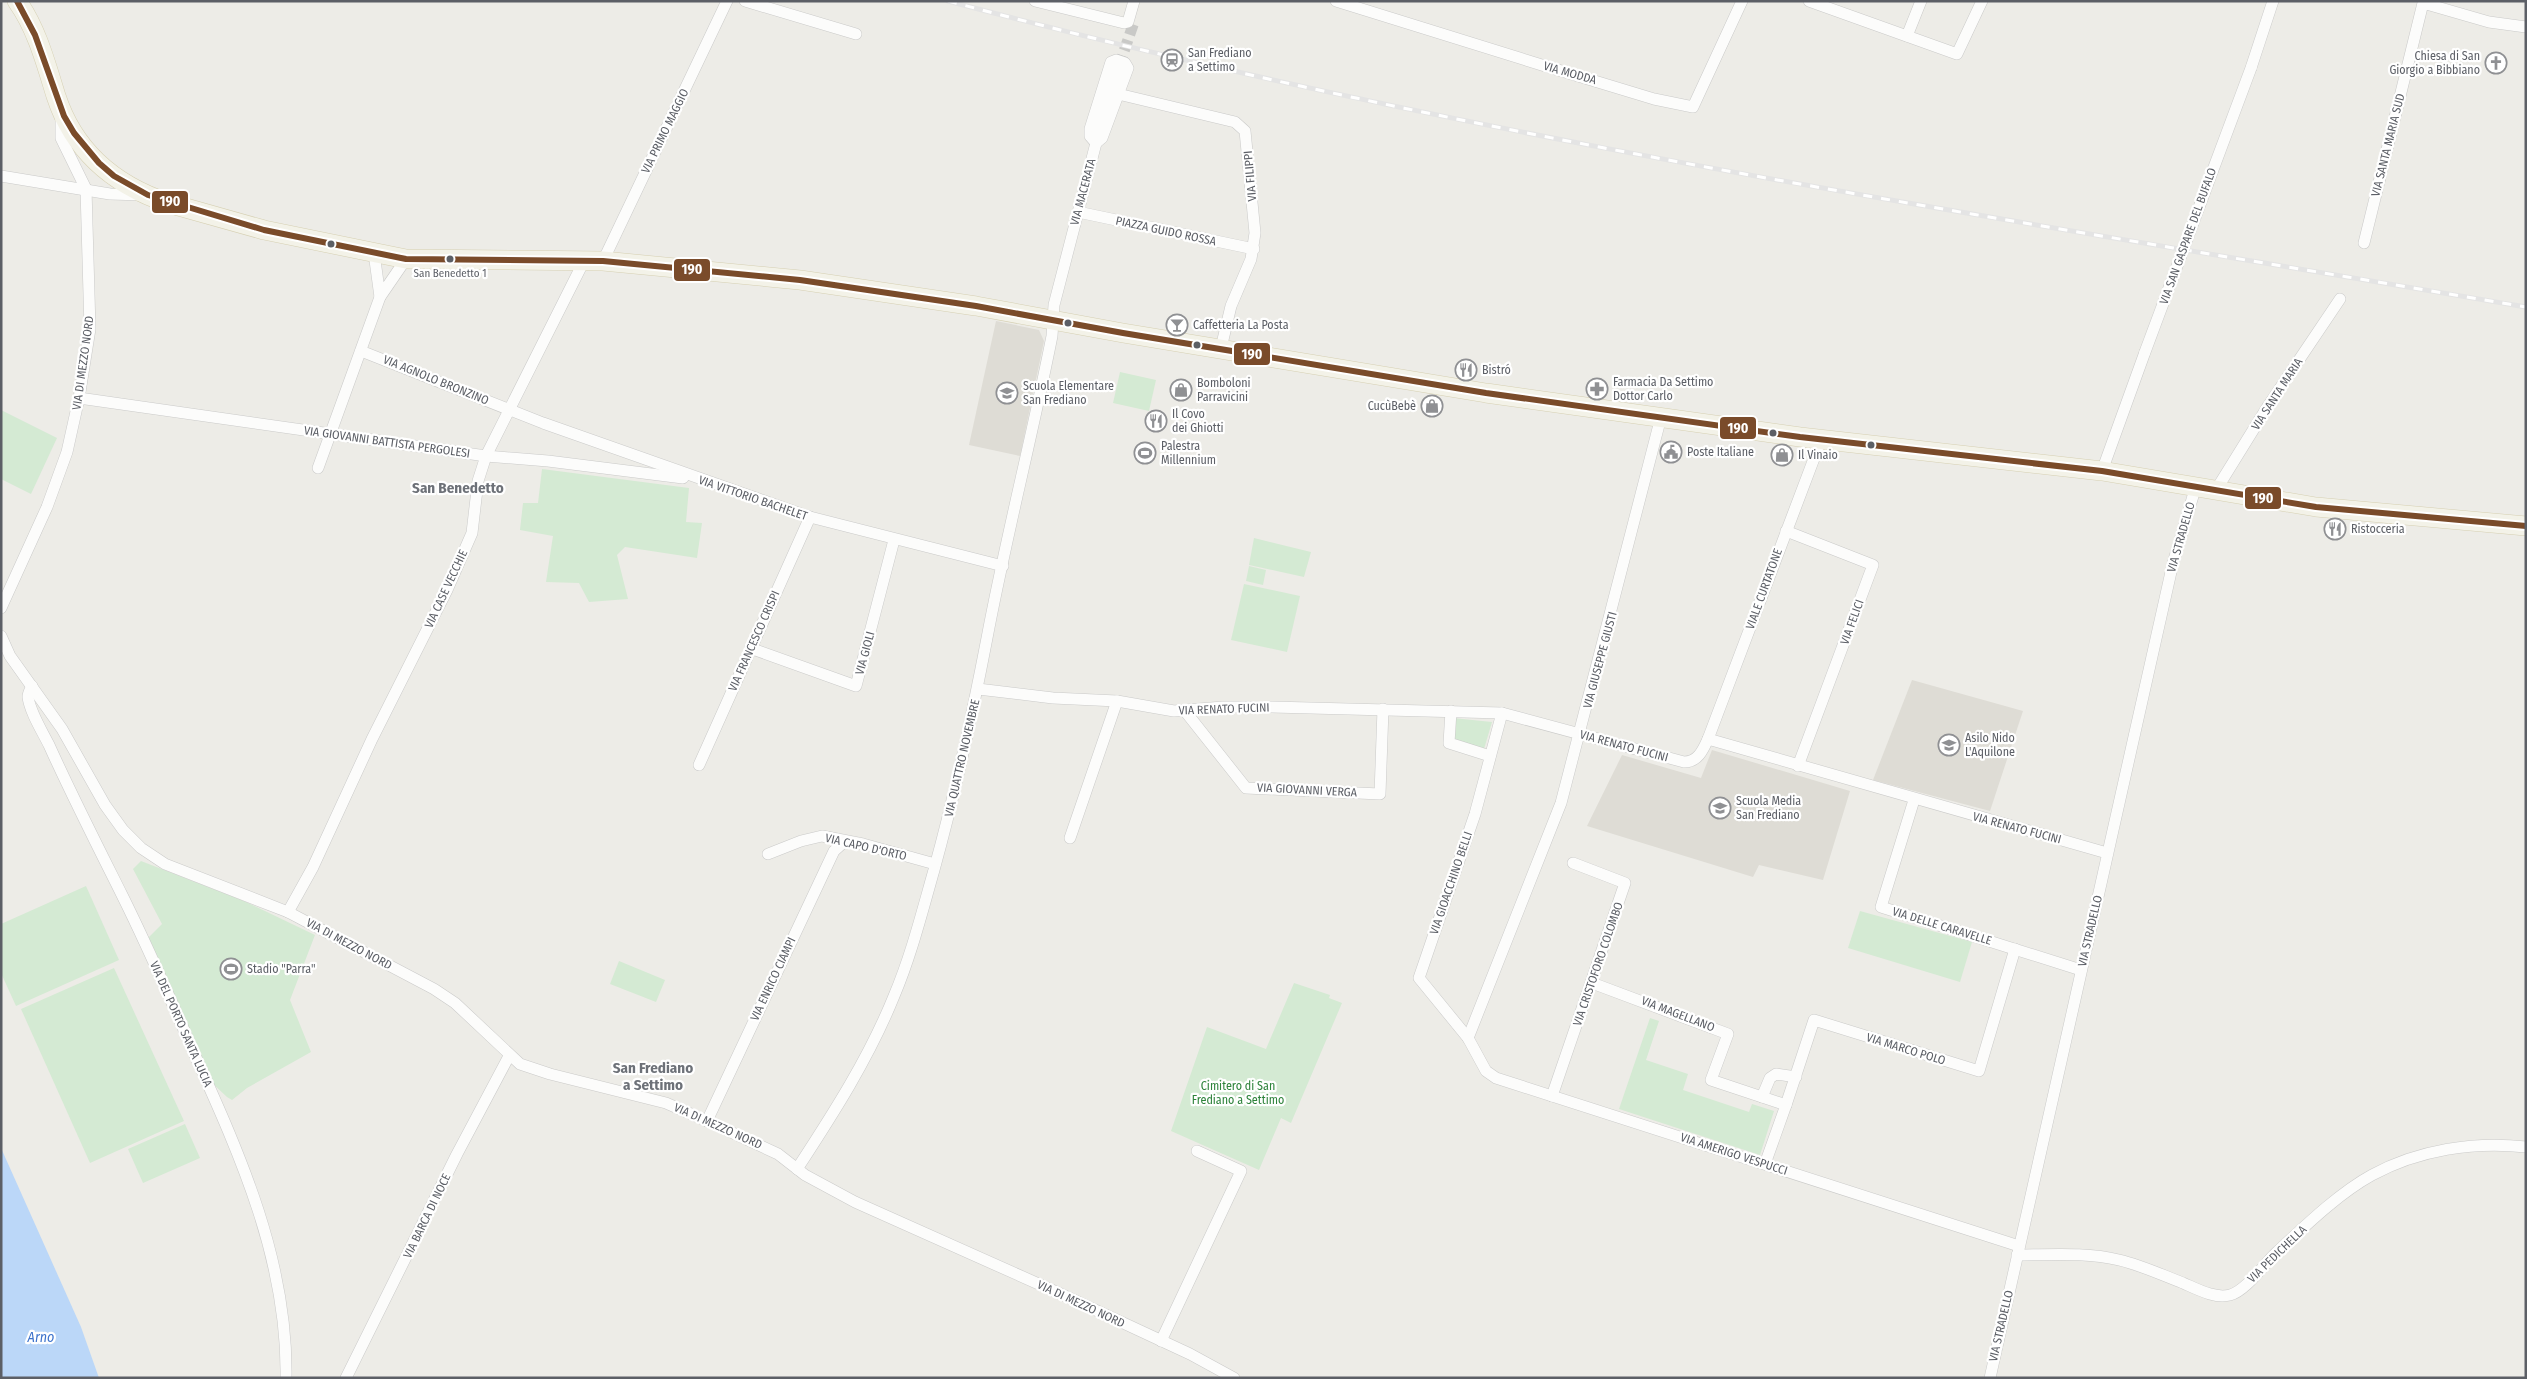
<svg xmlns="http://www.w3.org/2000/svg" width="2527" height="1379" font-family="'Fira Sans Condensed',sans-serif">
<style>
.education{fill:#dedcd5}
.green{fill:#d4ead3}
.water{fill:#bbd7f8}
.lines{fill:none;stroke-linecap:round;stroke-linejoin:round}
.minor-tunnel{stroke:#c9c9c7;stroke-width:11;stroke-dasharray:11 5.5;stroke-linecap:butt}
.minor-casing{stroke:#cacac9;stroke-width:12}
.primary-casing{stroke:#d6d0b3;stroke-width:20}
.minor{stroke:#fcfcfb;stroke-width:11}
.primary{stroke:#f3f2e8;stroke-width:19}
.rail-casing{stroke:#e4e4e4;stroke-width:5}
.rail{stroke:#fff;stroke-width:3;stroke-dasharray:9;stroke-linecap:butt}
.minor-bridge-casing{stroke:#cacac9;stroke-width:12;stroke-linecap:butt}
.minor-bridge{stroke:#fcfcfb;stroke-width:11}
.bus-1-casing{stroke:#fff;stroke-width:10}
.bus-1{stroke:#7a4b2a;stroke-width:6}
.bus-dot{fill:#5c5f66;stroke:#fff;stroke-width:2}
.labels{text-anchor:middle;stroke-width:4.5;stroke-linejoin:round;paint-order:stroke}
.bus-label{font-size:11px;fill:#5c5f66;stroke:#fff}
.poi-label{font-size:12px;fill:#5c5f66;stroke:#fff;text-anchor:start}
.street-label{font-size:12px;fill:#5c5f66;stroke:#fff}
.park-label{font-size:12px;fill:#2e833b;stroke:#fff}
.water-label{font-size:14px;font-style:italic;fill:#3d73cc;stroke:#fff}
.quarter-label{font-size:15px;font-weight:bold;fill:#6d7178;stroke:#fff}
.line-badge{stroke:#fff;stroke-width:2}
.badge-label{font-size:14px;text-anchor:middle;font-weight:bold;fill:#fff}
</style>
<rect width="100%" height="100%" fill="#edece7"/>
<g class="education">
<polygon points="996,321 1039,330 1044,341 1020,456 969,445"/>
<polygon points="1912,680 2023,711 1990,811 1873,780"/>
<polygon points="1712,750 1850,791 1823,880 1759,865 1753,877 1587,826 1622,755 1701,778"/>
</g>
<g class="green">
<polygon points="1120,372 1156,380 1149,411 1113,403"/>
<polygon points="1,410 57,438 31,494 1,479"/>
<polygon points="542,469 689,488 686,522 702,523 697,558 625,547 617,555 628,599 589,602 579,583 546,582 553,536 520,530 523,503 538,503"/>
<polygon points="1254,538 1311,552 1304,577 1249,565"/>
<polygon points="1249,566 1266,570 1263,585 1246,581"/>
<polygon points="1244,584 1300,596 1287,652 1231,640"/>
<polygon points="1453,718 1492,722 1484,749 1452,740"/>
<polygon points="141,861 244,901 315,935 290,1000 311,1052 247,1088 232,1100 227,1097 211,1082 147,939 162,924 133,869"/>
<polygon points="86,886 119,960 16,1006 1,973 1,924"/>
<polygon points="1860,911 1972,942 1960,982 1848,948"/>
<polygon points="619,961 665,980 656,1002 610,984"/>
<polygon points="114,968 184,1121 90,1163 21,1009"/>
<polygon points="1294,983 1330,995 1329,998 1342,1003 1291,1123 1281,1118 1259,1170 1171,1131 1207,1027 1266,1049"/>
<polygon points="1650,1018 1659,1021 1646,1060 1688,1074 1683,1090 1749,1112 1752,1104 1774,1111 1760,1155 1619,1109"/>
<polygon points="185,1124 200,1158 143,1183 128,1149"/>
</g>
<polygon class="water" points="1,1148 81,1327 99,1378 1,1378"/>
<g class="lines">
<polyline class="minor-tunnel" points="1119,66 1134,22"/>
<g class="minor-casing">
<g id="minor">
<polyline points="745,1 856,34"/>
<polyline points="1035,1 1124,23 1128,22 1134,1"/>
<polyline points="1336,1 1545,66 1654,99 1693,107 1742,1"/>
<polyline points="1809,1 1957,54 1982,1"/>
<polyline points="1907,36 1921,1"/>
<polygon points="1116,60 1125,63 1128,68 1102,138 1096,143 1090,136 1090,129 1111,62"/>
<polyline points="2251,68 2273,1"/>
<polyline points="1118,94 1235,122 1245,131 1255,233 1251,259 1231,306 1221,348"/>
<polyline points="1,176 110,194 143,195"/>
<polyline points="1078,212 1254,249"/>
<polyline points="2364,243 2423,3 2489,22 2526,27"/>
<polyline points="374,253 380,297 406,259"/>
<polyline points="603,261 727,1"/>
<polyline points="361,351 543,423 810,517 1003,566"/>
<polyline points="79,398 486,456 548,461 683,478"/>
<polyline points="318,468 380,297"/>
<polyline points="2102,471 2145,352"/>
<polyline points="2216,490 2268,406 2340,299"/>
<polyline points="1786,531 1873,565 1798,766"/>
<polyline points="1,608 47,507 67,452 79,398 90,329 86,189 61,138 61,114"/>
<polyline points="1,636 10,656 62,729 105,805 123,830 141,848 165,864 288,912 434,989 455,1003 520,1064 550,1074 666,1103 707,1121 778,1154 805,1175 855,1202 1061,1294 1190,1354 1234,1378"/>
<polyline points="750,648 856,686 894,540"/>
<path d="M32 686C30 690 28 693 28 697 30 712 42 731 49 745 72 796 97 845 122 895 148 947 171 1000 194 1053 241 1157 288 1262 286 1378"/>
<path d="M978 689 1053 698 1117 701 1174 711 1223 707H1272L1502 713 1684 762C1698 762 1703 750 1708 739L2107 853"/>
<polyline points="1185,711 1246,788 1380,794 1383,709"/>
<polyline points="1451,711 1449,743 1490,756"/>
<polyline points="1502,713 1475,814 1419,978 1468,1038 1486,1071 1496,1078 2019,1246"/>
<polyline points="1708,739 1821,440"/>
<polyline points="699,765 810,517"/>
<polyline points="1914,800 1881,907 2081,970"/>
<polyline points="1070,838 1117,701"/>
<polyline points="768,854 801,841 822,836 863,844 935,864"/>
<polyline points="288,912 313,867 372,739 447,590 472,533 478,481 486,456 584,261"/>
<polyline points="1592,983 1728,1034 1711,1080 1786,1105 1765,1164"/>
<polyline points="1468,1038 1561,803 1661,417"/>
<polyline points="1552,1096 1625,883 1573,863"/>
<polyline points="1762,1097 1770,1078 1776,1074 1796,1077"/>
<polyline points="1786,1105 1814,1020 1979,1071 2015,949"/>
<polyline points="707,1121 834,851 844,842"/>
<path d="M797 1169C833 1114 869 1058 894 996 911 956 922 912 934 870 955 794 972 716 987 638 1006 537 1032 437 1052 336L1054 305 1096 143 1098 126 1119 66"/>
<path d="M2017 1255C2050 1255 2086 1252 2119 1260 2141 1265 2162 1275 2183 1283 2197 1289 2215 1299 2230 1295 2246 1291 2265 1263 2277 1252 2305 1226 2339 1193 2372 1175 2418 1150 2474 1141 2526 1147"/>
<polyline points="1161,1341 1241,1171 1197,1151"/>
<polyline points="346,1378 457,1154 509,1056"/>
<polyline points="1990,1378 2173,563 2196,486"/>
</g>
</g>
<g class="primary-casing">
<path id="primary" d="M17 1C37 29 46 64 56 96 74 151 114 185 168 203L264 230 406 259 603 261 800 280 976 306 1123 333 1486 393 1800 437 2102 471 2316 507 2526 526"/>
</g>
<use href="#minor" class="minor"/>
<use href="#primary" class="primary"/>
<g class="rail-casing">
<path id="rail" d="M948 1C1466 139 1998 217 2526 307"/>
</g>
<use href="#rail" class="rail"/>
<g class="minor-bridge-casing">
<polyline id="minor-bridge" points="2145,352 2251,68"/>
</g>
<use href="#minor-bridge" class="minor-bridge"/>
<g class="bus-1-casing">
<polyline id="bus-1" points="17,1 35,35 64,116 74,133 99,163 114,176 148,195 264,230 406,259 603,261 800,280 976,306 1123,333 1486,393 1800,437 2102,471 2316,507 2526,526"/>
</g>
<use href="#bus-1" class="bus-1"/>
</g>
<defs>
<g id="station-ring" transform="scale(1.125)"><circle r="9.5" fill="#fff" stroke="#8f9093" stroke-width="1.5"/><path d="M-3-6H3Q5-6 5-4V2Q5 4 3 4L4.5 6H3L1.5 4h-3L-3 6H-4.5L-3 4Q-5 4-5 2V-4Q-5-6-3-6ZM-3.5-4v3h7v-3ZM-3.5 1v1.5H-2V1ZM2 1v1.5H3.5V1Z" fill="#8f9093"/></g>
<g id="church-ring" transform="scale(1.125)"><circle r="9.5" fill="#fff" stroke="#8f9093" stroke-width="1.5"/><path d="M-1.2-6h2.4v3.5h3.3v2.4h-3.3V6h-2.4V-.1h-3.3v-2.4h3.3Z" fill="#8f9093"/></g>
<g id="bar-ring" transform="scale(1.125)"><circle r="9.5" fill="#fff" stroke="#8f9093" stroke-width="1.5"/><path d="M-6-5H6L.8 .8V4.5H3.5V6h-7V4.5H-.8V.8Z" fill="#8f9093"/></g>
<g id="restaurant-ring" transform="scale(1.125)"><circle r="9.5" fill="#fff" stroke="#8f9093" stroke-width="1.5"/><path d="M-5-6h1v4h1v-4h1v4h1v-4h1v5L-1.5 .5V6h-2V.5L-5-1ZM5-6V6H3V1.5H1.5Q1.5-4 5-6Z" fill="#8f9093"/></g>
<g id="pharmacy-ring" transform="scale(1.125)"><circle r="9.5" fill="#fff" stroke="#8f9093" stroke-width="1.5"/><path d="M-2-6h4v4h4v4h-4v4h-4v-4h-4v-4h4Z" fill="#8f9093"/></g>
<g id="shop-ring" transform="scale(1.125)"><circle r="9.5" fill="#fff" stroke="#8f9093" stroke-width="1.5"/><path d="M-5-2.5h2.3a2.7 3.5 0 0 1 5.4 0H5L5.5 6h-11ZM-1.5-2.5h3a1.5 2.3 0 0 0-3 0Z" fill="#8f9093"/></g>
<g id="school-ring" transform="scale(1.125)"><circle r="9.5" fill="#fff" stroke="#8f9093" stroke-width="1.5"/><path d="M0-5L7-2L0 1L-7-2ZM-4 1L0 2.5L4 1V4Q0 6-4 4Z" fill="#8f9093"/></g>
<g id="civic-ring" transform="scale(1.125)"><circle r="9.5" fill="#fff" stroke="#8f9093" stroke-width="1.5"/><path d="M-.6-6.5H3V-4.5H.6V-3L4-1V1h2V6H-6V1h2V-1L-.6-3ZM-1.2 2.5V6h2.4V2.5Z" fill="#8f9093"/></g>
<g id="stadium-ring" transform="scale(1.125)"><circle r="9.5" fill="#fff" stroke="#8f9093" stroke-width="1.5"/><path d="M0-5a6.5 5 0 1 0 0 10a6.5 5 0 1 0 0-10ZM-3.5-1.8h7v3.6h-7Z" fill="#8f9093"/></g>
</defs>
<g fill-rule="evenodd">
<use href="#station-ring" x="1172" y="60"/>
<use href="#church-ring" x="2496" y="63"/>
<use href="#bar-ring" x="1177" y="325"/>
<use href="#restaurant-ring" x="1466" y="370"/>
<use href="#pharmacy-ring" x="1597" y="389"/>
<use href="#shop-ring" x="1181" y="390"/>
<use href="#school-ring" x="1007" y="393"/>
<use href="#shop-ring" x="1432" y="406"/>
<use href="#restaurant-ring" x="1156" y="421"/>
<use href="#civic-ring" x="1671" y="452"/>
<use href="#stadium-ring" x="1145" y="453"/>
<use href="#shop-ring" x="1782" y="455"/>
<use href="#restaurant-ring" x="2335" y="529"/>
<use href="#school-ring" x="1949" y="745"/>
<use href="#school-ring" x="1720" y="808"/>
<use href="#stadium-ring" x="231" y="969"/>
</g>
<g class="bus-dot">
<circle cx="331" cy="244" r="4.5"/>
<circle cx="450" cy="259" r="4.5"/>
<circle cx="1068" cy="323" r="4.5"/>
<circle cx="1197" cy="345" r="4.5"/>
<circle cx="1773" cy="433" r="4.5"/>
<circle cx="1871" cy="445" r="4.5"/>
</g>
<g class="labels">
<g class="bus-label">
<text x="450" y="277">San Benedetto 1</text>
</g>
<g class="poi-label">
<text x="1188" y="57">San Frediano<tspan x="1188" dy="14">a Settimo</tspan></text>
<text x="2480" y="60" text-anchor="end">Chiesa di San<tspan x="2480" dy="14">Giorgio a Bibbiano</tspan></text>
<text x="1193" y="329">Caffetteria La Posta</text>
<text x="1482" y="374">Bistró</text>
<text x="1613" y="386">Farmacia Da Settimo<tspan x="1613" dy="14">Dottor Carlo</tspan></text>
<text x="1197" y="387">Bomboloni<tspan x="1197" dy="14">Parravicini</tspan></text>
<text x="1023" y="390">Scuola Elementare<tspan x="1023" dy="14">San Frediano</tspan></text>
<text x="1416" y="410" text-anchor="end">CucùBebè</text>
<text x="1172" y="418">Il Covo<tspan x="1172" dy="14">dei Ghiotti</tspan></text>
<text x="1161" y="450">Palestra<tspan x="1161" dy="14">Millennium</tspan></text>
<text x="1687" y="456">Poste Italiane</text>
<text x="1798" y="459">Il Vinaio</text>
<text x="2351" y="533">Ristocceria</text>
<text x="1965" y="742">Asilo Nido<tspan x="1965" dy="14">L'Aquilone</tspan></text>
<text x="1736" y="805">Scuola Media<tspan x="1736" dy="14">San Frediano</tspan></text>
<text x="247" y="973">Stadio "Parra"</text>
</g>
<g class="street-label">
<text transform="translate(1570 73) rotate(16)" y="4">VIA MODDA</text>
<text transform="translate(665 131) rotate(-64)" y="4">VIA PRIMO MAGGIO</text>
<text transform="translate(2388 145) rotate(-76)" y="4">VIA SANTA MARIA SUD</text>
<text transform="translate(1250 176) rotate(-95)" y="4">VIA FILIPPI</text>
<text transform="translate(1083 192) rotate(-75)" y="4">VIA MACERATA</text>
<text transform="translate(1166 231) rotate(12)" y="4">PIAZZA GUIDO ROSSA</text>
<text transform="translate(2188 236) rotate(-70)" y="4">VIA SAN GASPARE DEL BUFALO</text>
<text transform="translate(83 363) rotate(-82)" y="4">VIA DI MEZZO NORD</text>
<text transform="translate(436 380) rotate(22)" y="4">VIA AGNOLO BRONZINO</text>
<text transform="translate(2277 394) rotate(-57)" y="4">VIA SANTA MARIA</text>
<text transform="translate(387 442) rotate(8)" y="4">VIA GIOVANNI BATTISTA PERGOLESI</text>
<text transform="translate(753 498) rotate(19)" y="4">VIA VITTORIO BACHELET</text>
<text transform="translate(2181 537) rotate(-74)" y="4">VIA STRADELLO</text>
<text transform="translate(446 589) rotate(-65)" y="4">VIA CASE VECCHIE</text>
<text transform="translate(1764 589) rotate(-70)" y="4">VIALE CURTATONE</text>
<text transform="translate(1852 622) rotate(-70)" y="4">VIA FELICI</text>
<text transform="translate(754 641) rotate(-66)" y="4">VIA FRANCESCO CRISPI</text>
<text transform="translate(865 653) rotate(-75)" y="4">VIA GIOLI</text>
<text transform="translate(1600 660) rotate(-75)" y="4">VIA GIUSEPPE GIUSTI</text>
<text transform="translate(1224 709) rotate(-2)" y="4">VIA RENATO FUCINI</text>
<text transform="translate(1624 746) rotate(15)" y="4">VIA RENATO FUCINI</text>
<text transform="translate(962 758) rotate(-77)" y="4">VIA QUATTRO NOVEMBRE</text>
<text transform="translate(1307 790) rotate(3)" y="4">VIA GIOVANNI VERGA</text>
<text transform="translate(2017 828) rotate(15)" y="4">VIA RENATO FUCINI</text>
<text transform="translate(866 847) rotate(13)" y="4">VIA CAPO D'ORTO</text>
<text transform="translate(1451 883) rotate(-71)" y="4">VIA GIOACCHINO BELLI</text>
<text transform="translate(1942 926) rotate(17)" y="4">VIA DELLE CARAVELLE</text>
<text transform="translate(2090 931) rotate(-77)" y="4">VIA STRADELLO</text>
<text transform="translate(349 944) rotate(28)" y="4">VIA DI MEZZO NORD</text>
<text transform="translate(1598 964) rotate(-71)" y="4">VIA CRISTOFORO COLOMBO</text>
<text transform="translate(773 979) rotate(-65)" y="4">VIA ENRICO CIAMPI</text>
<text transform="translate(1678 1014) rotate(21)" y="4">VIA MAGELLANO</text>
<text transform="translate(181 1024) rotate(66)" y="4">VIA DEL PORTO SANTA LUCIA</text>
<text transform="translate(1906 1049) rotate(17)" y="4">VIA MARCO POLO</text>
<text transform="translate(718 1126) rotate(24)" y="4">VIA DI MEZZO NORD</text>
<text transform="translate(1734 1154) rotate(18)" y="4">VIA AMERIGO VESPUCCI</text>
<text transform="translate(427 1216) rotate(-64)" y="4">VIA BARCA DI NOCE</text>
<text transform="translate(2277 1254) rotate(-44)" y="4">VIA PEDICHELLA</text>
<text transform="translate(1081 1304) rotate(25)" y="4">VIA DI MEZZO NORD</text>
<text transform="translate(2001 1326) rotate(-77)" y="4">VIA STRADELLO</text>
</g>
<g class="park-label">
<text x="1238" y="1090">Cimitero di San<tspan x="1238" dy="14">Frediano a Settimo</tspan></text>
</g>
<g class="water-label">
<text x="41" y="1342">Arno</text>
</g>
<g class="quarter-label">
<text x="458" y="493">San Benedetto</text>
<text x="653" y="1073">San Frediano<tspan x="653" dy="17">a Settimo</tspan></text>
</g>
</g>
<g class="line-badge">
<rect x="151" y="190" width="38" height="24" rx="5" fill="#7a4b2a"/>
<rect x="673" y="258" width="38" height="24" rx="5" fill="#7a4b2a"/>
<rect x="1233" y="342" width="38" height="24" rx="5" fill="#7a4b2a"/>
<rect x="1719" y="416" width="38" height="24" rx="5" fill="#7a4b2a"/>
<rect x="2244" y="486" width="38" height="24" rx="5" fill="#7a4b2a"/>
</g>
<g class="badge-label">
<text x="170" y="206">190</text>
<text x="692" y="274">190</text>
<text x="1252" y="359">190</text>
<text x="1738" y="433">190</text>
<text x="2263" y="503">190</text>
</g>
<rect width="2527" height="1379" fill="none" stroke="#5c5f66" stroke-width="5"/>
</svg>
